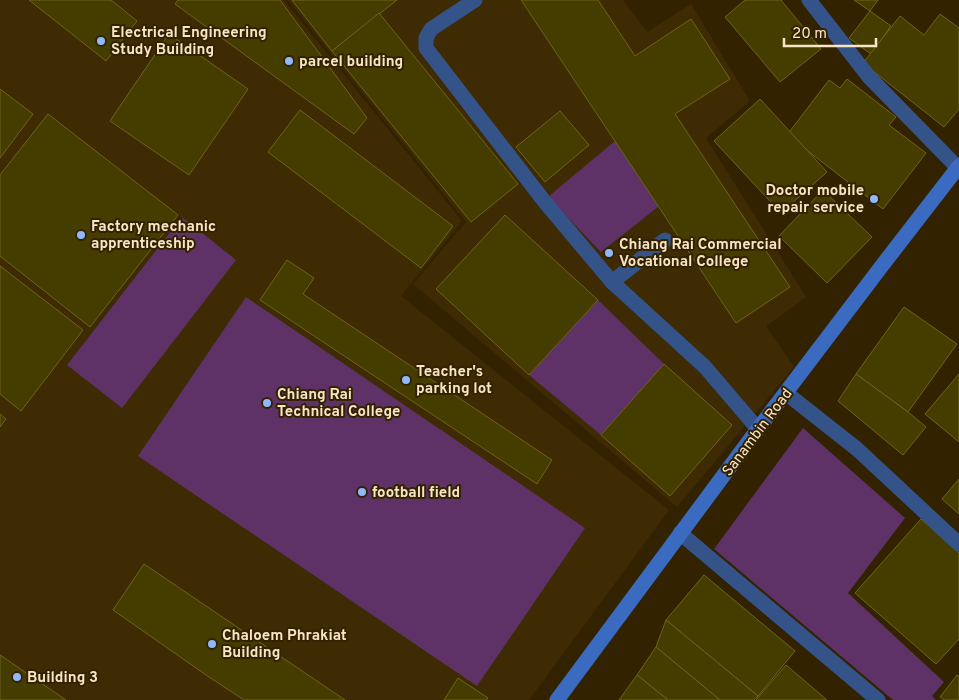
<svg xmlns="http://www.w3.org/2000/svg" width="959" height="700" font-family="Overpass,sans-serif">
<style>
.built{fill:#3e2b04}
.green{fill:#5e3167}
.building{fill:#453d00;stroke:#6f6417}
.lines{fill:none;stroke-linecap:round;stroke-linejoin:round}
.lane{stroke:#345389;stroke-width:15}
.street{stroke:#345389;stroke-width:15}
.secondary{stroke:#3a6bc1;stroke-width:15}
.poi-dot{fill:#90b8fd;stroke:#320;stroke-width:2}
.labels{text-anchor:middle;stroke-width:4;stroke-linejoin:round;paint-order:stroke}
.poi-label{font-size:15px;font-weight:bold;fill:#f8e5c5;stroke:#320;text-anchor:start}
.street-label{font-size:15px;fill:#f8e5c5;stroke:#320}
</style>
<rect width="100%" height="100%" fill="#320"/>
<g class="built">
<polygon points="0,0 284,0 462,221 401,296 669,510 529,700 0,700"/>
<polygon points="288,0 623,0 647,32 691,4 750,101 706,138 806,297 766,326 794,367 677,507 413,284 466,222"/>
</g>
<g class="green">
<polygon points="615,141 659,206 601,252 548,197"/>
<polygon points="182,217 236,260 122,408 67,365"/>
<polygon points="246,297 585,528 477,686 138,456"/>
<polygon points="598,300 664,364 601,435 529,375"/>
<polygon points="803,428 905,518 848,593 944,682 932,696 936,700 893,700 714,549"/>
</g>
<g class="building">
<polygon points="29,0 111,0 137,21 106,61"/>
<polygon points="178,0 280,0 367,118 354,134 175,4"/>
<polygon points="292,0 397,0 332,51"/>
<polygon points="521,0 598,0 635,56 691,19 730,79 675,114 790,287 736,323"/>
<polygon points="745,0 781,0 821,49 780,82 725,17"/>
<polygon points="854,0 878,0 870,11"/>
<polygon points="870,11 891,26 871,54 849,38"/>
<polygon points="379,13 518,184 471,222 332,51"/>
<polygon points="940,14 959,28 959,109 944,127 863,63 900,16 924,35"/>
<polygon points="169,34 248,89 189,175 110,121"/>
<polygon points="847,79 896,117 889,125 926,153 883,209 787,135 829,80 840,88"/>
<polygon points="0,89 33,114 0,158"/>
<polygon points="760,99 827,172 781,213 714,141"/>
<polygon points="300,110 453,226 421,268 268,152"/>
<polygon points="560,111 589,145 545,182 516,147"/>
<polygon points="48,114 178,215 90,327 0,256 0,175"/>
<polygon points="823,190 872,237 827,283 779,236"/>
<polygon points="505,215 598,300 529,375 436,289"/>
<polygon points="287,260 314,278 303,294 552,460 537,484 260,300"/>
<polygon points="0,266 83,330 21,411 0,394"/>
<polygon points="904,307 957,344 908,412 856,374"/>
<polygon points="664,364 732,425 670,496 601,435"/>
<polygon points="856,374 908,412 926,427 903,455 838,401"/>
<polygon points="959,374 959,442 925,414"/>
<polygon points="0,414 6,419 0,427"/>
<polygon points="959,479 959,514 942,499"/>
<polygon points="921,519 959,553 959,639 936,664 855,593"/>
<polygon points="144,564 345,700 244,700 209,677 113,610"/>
<polygon points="704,575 795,651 758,696 666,620"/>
<polygon points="666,620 758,696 754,700 720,700 656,647"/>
<polygon points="656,647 720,700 668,700 637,675"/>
<polygon points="0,655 66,700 0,700"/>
<polygon points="786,665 827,700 756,700"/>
<polygon points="637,675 668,700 619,700"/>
<polygon points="957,675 959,676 959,700 944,700 940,697"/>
<polygon points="458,678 488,698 486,700 444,700"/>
</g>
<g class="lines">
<g class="lane">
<polyline points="475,0 431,29 426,38 426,48 544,201 612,282 705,367 758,429"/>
<polyline points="809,0 869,77 958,168"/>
<polyline points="612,282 665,240"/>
<polyline points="786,393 857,449 959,544"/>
</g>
<polyline class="street" points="680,533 878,700"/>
<polyline class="secondary" points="557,700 758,429 884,263 959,166"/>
</g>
<g class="poi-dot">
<circle cx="101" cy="41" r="5"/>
<circle cx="289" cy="61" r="5"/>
<circle cx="874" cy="199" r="5"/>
<circle cx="81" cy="235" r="5"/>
<circle cx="609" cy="253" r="5"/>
<circle cx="406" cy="380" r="5"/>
<circle cx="267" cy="403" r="5"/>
<circle cx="362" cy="492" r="5"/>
<circle cx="212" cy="644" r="5"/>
<circle cx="17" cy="677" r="5"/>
</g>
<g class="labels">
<g class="poi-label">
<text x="111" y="37">Electrical Engineering<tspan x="111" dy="17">Study Building</tspan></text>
<text x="299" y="66">parcel building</text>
<text x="864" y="195" text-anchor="end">Doctor mobile<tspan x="864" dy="17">repair service</tspan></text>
<text x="91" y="231">Factory mechanic<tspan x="91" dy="17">apprenticeship</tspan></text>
<text x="619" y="249">Chiang Rai Commercial<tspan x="619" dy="17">Vocational College</tspan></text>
<text x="416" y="376">Teacher's<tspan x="416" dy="17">parking lot</tspan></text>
<text x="277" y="399">Chiang Rai<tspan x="277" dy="17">Technical College</tspan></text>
<text x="372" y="497">football field</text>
<text x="222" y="640">Chaloem Phrakiat<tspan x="222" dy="17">Building</tspan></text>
<text x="27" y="682">Building 3</text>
</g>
<g class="street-label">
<text transform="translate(757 432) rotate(-53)" y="5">Sanambin Road</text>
</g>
</g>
<path d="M784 38v8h92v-8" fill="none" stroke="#f8e5c5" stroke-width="2.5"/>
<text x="792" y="38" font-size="15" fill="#f8e5c5" stroke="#332200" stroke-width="4" paint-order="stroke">20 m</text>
</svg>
